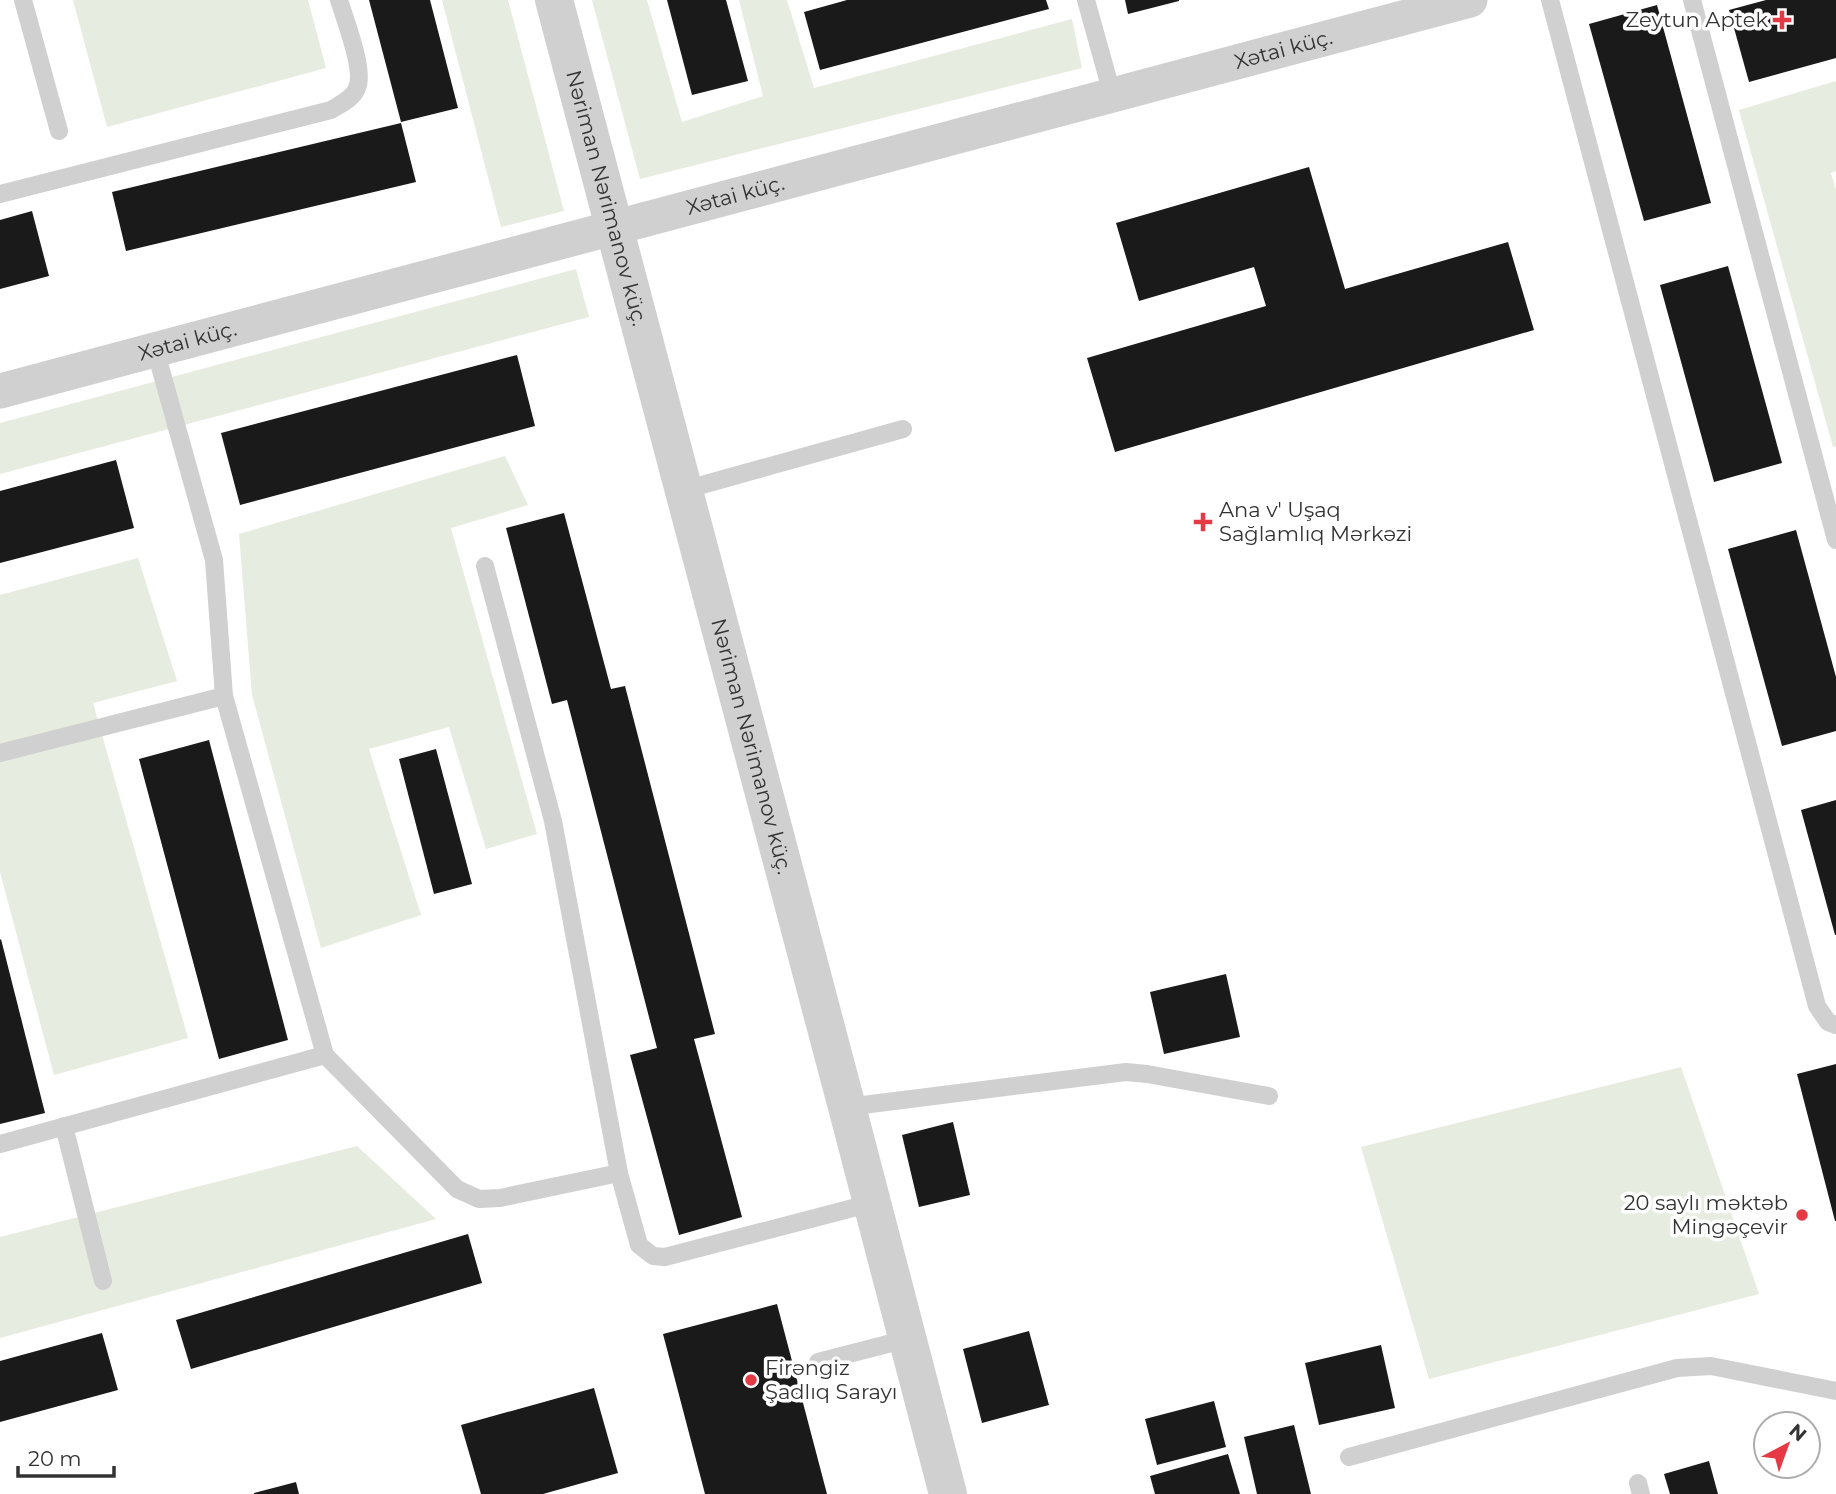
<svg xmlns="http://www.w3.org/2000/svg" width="1836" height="1494" font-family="Montserrat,sans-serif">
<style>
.green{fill:#e6ecdf}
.building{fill:#1a1a1a}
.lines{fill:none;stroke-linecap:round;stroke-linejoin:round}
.service{stroke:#d0d0d0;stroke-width:18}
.minor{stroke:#d0d0d0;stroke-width:35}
.tertiary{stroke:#d0d0d0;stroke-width:38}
.poi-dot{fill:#e63946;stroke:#fff;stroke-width:2.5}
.labels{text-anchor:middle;stroke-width:7;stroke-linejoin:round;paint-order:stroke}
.poi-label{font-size:21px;fill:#333;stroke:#fff;text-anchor:end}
.street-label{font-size:21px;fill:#333;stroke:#fff}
</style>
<rect width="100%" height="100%" fill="#fff"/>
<g class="green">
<polygon points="73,0 308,0 326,68 107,127"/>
<polygon points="442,0 508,0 564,211 501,227"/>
<polygon points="592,0 647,0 682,122 763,96 739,0 787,0 814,88 1072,19 1082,68 640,179"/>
<polygon points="1836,81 1836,171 1831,173 1836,190 1836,446 1833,447 1739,110"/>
<polygon points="576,269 589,317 0,474 0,423"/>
<polygon points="505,456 528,505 451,528 537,834 486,849 449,727 369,749 421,915 321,948 252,695 239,534"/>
<polygon points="138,558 177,681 93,703 188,1038 54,1075 0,872 0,595"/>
<polygon points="1681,1067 1759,1294 1429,1379 1361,1147"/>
<polygon points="357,1146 436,1219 0,1338 0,1237"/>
</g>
<g class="building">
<polygon points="369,0 430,0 458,108 401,122"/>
<polygon points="667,0 726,0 748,81 692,95"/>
<polygon points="847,0 1046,0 1049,9 820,70 804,12"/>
<polygon points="1125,0 1179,0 1179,1 1128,14"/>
<polygon points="1766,0 1836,0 1836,58 1749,82 1729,10"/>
<polygon points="1657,5 1711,203 1644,221 1589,24"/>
<polygon points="401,123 416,182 126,251 112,192"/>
<polygon points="1309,167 1345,289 1508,242 1534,330 1115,452 1087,358 1266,306 1254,267 1139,301 1116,223"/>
<polygon points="32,211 49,276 0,289 0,220"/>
<polygon points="1728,266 1782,463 1714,482 1660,285"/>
<polygon points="517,355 535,426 240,505 221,433"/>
<polygon points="116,460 134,528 0,563 0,491"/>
<polygon points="564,513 611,689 625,686 715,1034 694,1039 742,1217 679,1235 630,1055 657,1048 567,700 552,704 506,528"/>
<polygon points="1796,530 1836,677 1836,731 1782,746 1728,549"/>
<polygon points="209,740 288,1040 219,1059 139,759"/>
<polygon points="436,749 472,884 434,894 399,759"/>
<polygon points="1836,800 1836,935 1835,935 1801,810"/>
<polygon points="1,939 45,1113 0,1124 0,940"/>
<polygon points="1226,974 1240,1037 1164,1054 1150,992"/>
<polygon points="1836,1064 1836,1221 1835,1221 1797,1074"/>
<polygon points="953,1122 970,1195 919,1207 902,1135"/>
<polygon points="468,1234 482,1283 191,1369 176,1320"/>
<polygon points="777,1304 827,1494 705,1494 663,1334"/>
<polygon points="1029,1331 1049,1405 982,1423 963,1349"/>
<polygon points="102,1333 118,1390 0,1422 0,1361"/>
<polygon points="1381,1345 1395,1408 1319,1425 1305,1363"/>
<polygon points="594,1388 618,1473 543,1494 481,1494 461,1425"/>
<polygon points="1214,1401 1226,1447 1157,1465 1145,1419"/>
<polygon points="1294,1425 1311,1494 1257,1494 1244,1437"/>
<polygon points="1228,1454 1240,1494 1155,1494 1150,1476"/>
<polygon points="1709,1461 1718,1494 1670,1494 1664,1474"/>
<polygon points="296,1482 299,1494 254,1494 254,1493"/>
</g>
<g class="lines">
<g class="service">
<polyline points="23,0 59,131"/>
<polyline points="1086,0 1113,97"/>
<polyline points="1550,0 1817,1006 1828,1022 1836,1025"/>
<polyline points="1692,0 1836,540"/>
<path d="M0 194 331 110C340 104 353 99 357 88 365 70 345 20 339 0"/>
<polyline points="155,349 214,560 224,696 325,1055 457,1189 479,1199 500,1198 619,1173 639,1245 653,1256 665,1257 872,1203"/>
<polyline points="684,490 903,429"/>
<polyline points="485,566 553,821 619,1173"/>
<polyline points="0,753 224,696"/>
<polyline points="847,1107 1126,1072 1147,1074 1269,1096"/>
<polyline points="64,1126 103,1281"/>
<polyline points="0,1144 325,1055"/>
<polyline points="818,1362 907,1339"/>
<polyline points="1349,1457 1677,1368 1711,1366 1836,1391"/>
<polyline points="1638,1483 1641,1494"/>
</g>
<path class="minor" id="s1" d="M0 391 1470 0"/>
<path class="tertiary" id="s2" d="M554 0 847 1107 948 1494"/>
</g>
<g class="poi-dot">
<path d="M1778.5 9.5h7v7h7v7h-7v7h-7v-7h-7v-7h7z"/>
<path d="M1199.5 511.5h7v7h7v7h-7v7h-7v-7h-7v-7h7z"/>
<circle cx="1802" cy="1215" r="7"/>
<circle cx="751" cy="1380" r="7"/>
</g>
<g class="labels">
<g class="poi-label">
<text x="1768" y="27">Zeytun Aptek</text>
<text x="1219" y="517" text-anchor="start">Ana v' Uşaq<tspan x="1219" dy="24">Sağlamlıq Mərkəzi</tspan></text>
<text x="1788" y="1210">20 saylı məktəb<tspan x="1788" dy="24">Mingəçevir</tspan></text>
<text x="765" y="1375" text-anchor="start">Firəngiz<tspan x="765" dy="24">Şadlıq Sarayı</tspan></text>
</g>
<g class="street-label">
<text dy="7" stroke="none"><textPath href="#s1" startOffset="1328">Xətai küç.</textPath></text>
<text dy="7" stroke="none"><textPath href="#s1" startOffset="761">Xətai küç.</textPath></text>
<text dy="7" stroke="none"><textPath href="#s2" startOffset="205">Nəriman Nərimanov küç.</textPath></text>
<text dy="7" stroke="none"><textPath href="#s1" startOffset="194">Xətai küç.</textPath></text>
<text dy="7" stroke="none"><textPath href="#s2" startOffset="772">Nəriman Nərimanov küç.</textPath></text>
</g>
</g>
<g transform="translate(1787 1445) rotate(41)"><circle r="33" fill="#ffffff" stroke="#adadad" stroke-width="2"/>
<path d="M0-5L12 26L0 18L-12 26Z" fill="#e63946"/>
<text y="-10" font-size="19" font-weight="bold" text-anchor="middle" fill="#333333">N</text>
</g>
<path d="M18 1466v10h96v-10" fill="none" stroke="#333333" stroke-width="3.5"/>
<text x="28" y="1466" font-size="21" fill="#333333" stroke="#ffffff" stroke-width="5" paint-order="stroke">20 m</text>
</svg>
